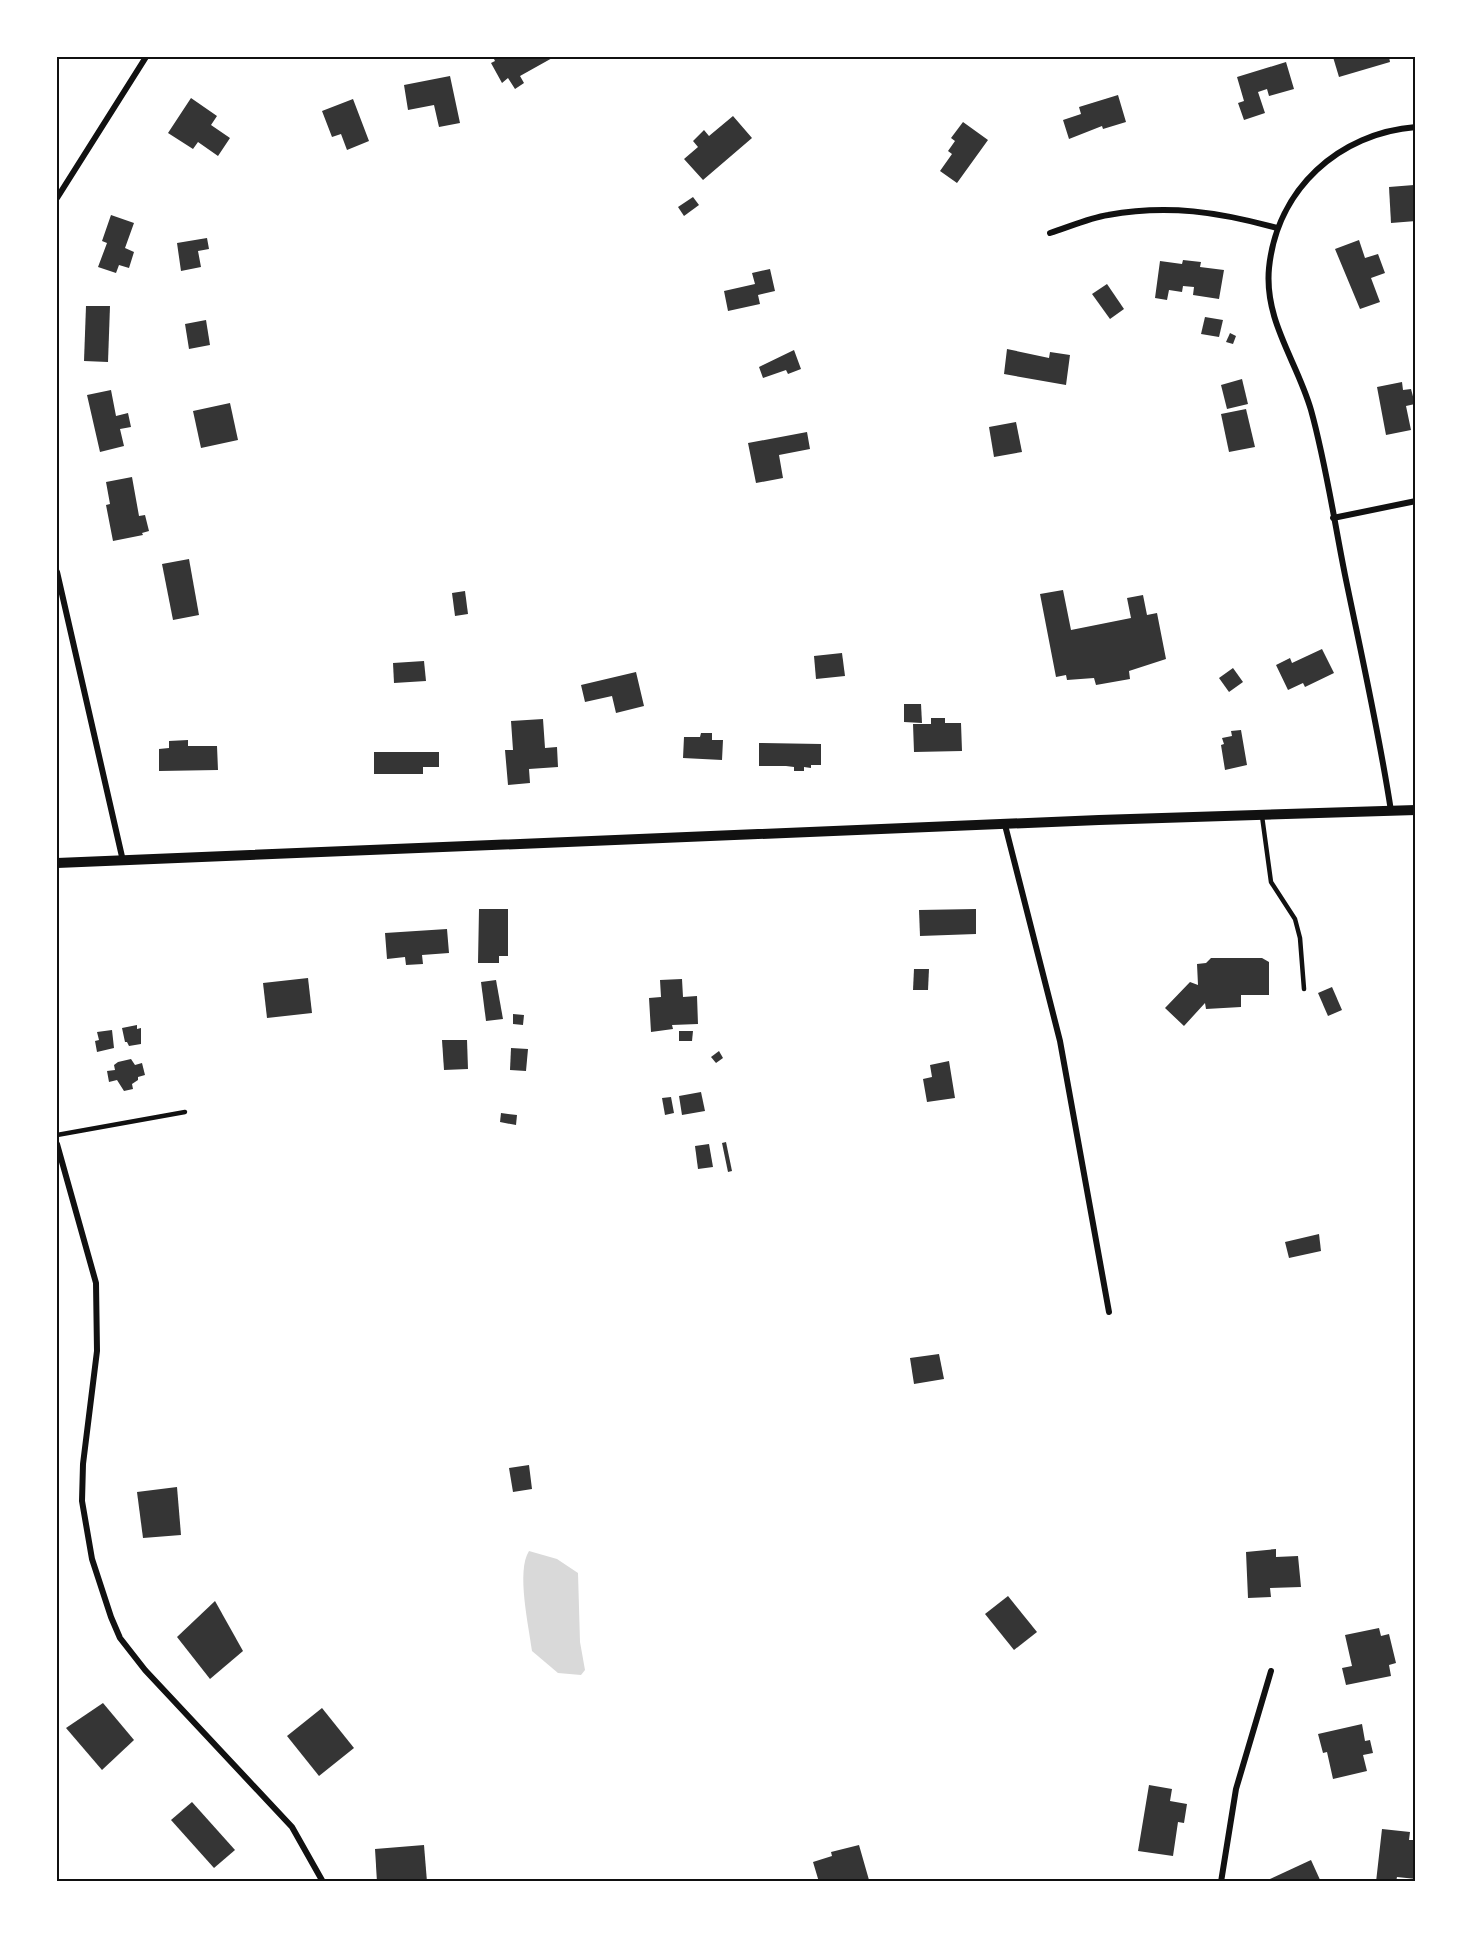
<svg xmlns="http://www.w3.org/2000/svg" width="1473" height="1939" font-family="Ubuntu,sans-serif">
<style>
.water{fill:#d9d9d9}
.building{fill:#353535}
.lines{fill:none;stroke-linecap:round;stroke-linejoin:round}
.service{stroke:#111;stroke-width:4.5}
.minor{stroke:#111;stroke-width:6}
.tertiary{stroke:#111;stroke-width:10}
.neatline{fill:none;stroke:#111;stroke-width:2}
</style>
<rect width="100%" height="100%" fill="#fff"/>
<path class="water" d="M529 1551 557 1559 578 1573 580 1642 585 1670 581 1675 558 1673 532 1651C529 1627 516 1571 529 1551Z"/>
<g class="building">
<polygon points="493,57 554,57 520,76 524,83 515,89 508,78 502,83 491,63 495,61"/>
<polygon points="1333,57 1389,57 1390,62 1339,77"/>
<polygon points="1286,62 1294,89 1269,96 1267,89 1258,92 1265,113 1244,120 1238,103 1244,101 1237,77"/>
<polygon points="450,76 460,123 439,127 434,105 408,110 404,85"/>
<polygon points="1118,95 1126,122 1103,129 1102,126 1069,139 1063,120 1081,114 1079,107"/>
<polygon points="191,98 217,116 211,125 230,138 218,156 198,142 193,149 168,133"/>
<polygon points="353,99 369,141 347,150 341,134 332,137 322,111"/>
<polygon points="733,116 752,138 703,180 684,159 698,147 693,141 704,130 709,136"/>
<polygon points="963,122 988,140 957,183 940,171 952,154 948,151 955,141 951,138"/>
<polygon points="1414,185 1416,221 1391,223 1389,187"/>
<polygon points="693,197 699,205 684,216 678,207"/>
<polygon points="111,215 134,223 125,248 134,252 129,268 119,265 116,273 98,267 107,243 102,241"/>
<polygon points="207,238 209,249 198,251 201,267 181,271 177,243"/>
<polygon points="1359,240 1365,258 1378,254 1385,273 1371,278 1380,302 1360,309 1335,249"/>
<polygon points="1183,260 1201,262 1200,267 1224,270 1219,299 1193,295 1194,287 1183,286 1182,292 1169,290 1167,300 1155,298 1160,261 1182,264"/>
<polygon points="770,269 775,291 758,295 760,304 728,311 724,291 755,284 752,273"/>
<polygon points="1107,284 1124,309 1110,319 1092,294"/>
<polygon points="86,306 110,306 108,362 84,361"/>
<polygon points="1205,317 1223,320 1219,337 1201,334"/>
<polygon points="206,320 210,345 189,349 185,324"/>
<polygon points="1230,333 1236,336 1233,344 1226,342"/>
<polygon points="1007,349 1049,358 1050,352 1070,355 1066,385 1004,374"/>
<polygon points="794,350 801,369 788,374 786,370 763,378 759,367"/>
<polygon points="1242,379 1248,404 1227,409 1221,385"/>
<polygon points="1402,382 1403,390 1411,389 1415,404 1406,406 1411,430 1386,435 1377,387"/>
<polygon points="111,390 116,416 128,413 131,427 120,429 124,446 100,452 87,395"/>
<polygon points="230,403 238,440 201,448 193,411"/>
<polygon points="1246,409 1255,447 1229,452 1221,414"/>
<polygon points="1016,422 1022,452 994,457 989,427"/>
<polygon points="807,432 810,449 779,455 783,478 756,483 748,443"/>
<polygon points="132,477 139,516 145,515 149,531 142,533 143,535 113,541 106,505 110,504 106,482"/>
<polygon points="189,559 199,615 173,620 162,564"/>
<polygon points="1063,590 1071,630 1131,618 1127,598 1143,595 1147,615 1157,613 1166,659 1129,671 1130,679 1096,685 1094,678 1067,680 1066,675 1056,677 1040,594"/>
<polygon points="465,591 468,614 455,616 452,593"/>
<polygon points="1322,649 1334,673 1305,687 1303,683 1288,690 1276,665 1290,658 1292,663"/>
<polygon points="842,653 845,676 816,679 814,656"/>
<polygon points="424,661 426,681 394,683 393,663"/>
<polygon points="1233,668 1243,682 1229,692 1219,678"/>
<polygon points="636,672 644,706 616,713 612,696 585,702 581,685"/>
<polygon points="904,704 921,704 922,723 904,722"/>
<polygon points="931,718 945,718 945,723 961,723 962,751 914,752 913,724 931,724"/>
<polygon points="543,719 545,748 557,747 558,767 529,769 530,783 508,785 505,750 513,750 511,721"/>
<polygon points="1241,730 1247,765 1225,770 1221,745 1224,744 1222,738 1232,736 1231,731"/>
<polygon points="701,733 712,733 712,740 723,740 722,760 683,758 684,737 700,737"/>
<polygon points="188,740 188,746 217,746 218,770 159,771 159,749 169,748 169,741"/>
<polygon points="759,743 821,744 821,765 811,765 811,768 804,767 804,771 794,771 794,767 786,766 759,766"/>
<polygon points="374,752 439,752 439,767 423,767 423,774 374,774"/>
<polygon points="479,909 508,909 508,956 499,956 499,963 478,963"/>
<polygon points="976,909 976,934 920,936 919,910"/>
<polygon points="447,929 449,953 422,955 423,964 406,965 405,957 387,959 385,933"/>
<polygon points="1211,958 1262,958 1269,962 1269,995 1241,995 1241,1007 1206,1009 1205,1003 1184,1026 1165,1008 1190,982 1198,985 1197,964 1206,963"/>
<polygon points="914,969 929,969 928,990 913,990"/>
<polygon points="308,978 312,1013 267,1018 263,983"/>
<polygon points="682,979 683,997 697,996 698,1024 672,1025 673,1029 651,1032 649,998 661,997 660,980"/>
<polygon points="496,980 503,1019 486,1021 481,982"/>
<polygon points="1332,987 1342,1010 1328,1016 1318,993"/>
<polygon points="513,1014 524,1015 523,1025 513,1024"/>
<polygon points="137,1025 137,1029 141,1028 141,1044 129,1046 127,1042 125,1042 122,1028"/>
<polygon points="112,1030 114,1048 97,1052 95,1041 99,1040 97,1032"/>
<polygon points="679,1031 693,1031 692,1041 679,1041"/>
<polygon points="442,1040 467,1040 468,1069 444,1070"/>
<polygon points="511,1048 528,1049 526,1071 510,1070"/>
<polygon points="719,1051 723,1058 716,1063 711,1057"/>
<polygon points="131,1059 135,1065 142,1063 145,1075 138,1077 138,1080 132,1084 133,1089 124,1091 117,1080 109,1082 107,1071 115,1070 114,1065 118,1062"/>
<polygon points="949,1061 955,1098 927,1102 923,1079 932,1077 930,1065"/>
<polygon points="701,1092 705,1111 682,1115 679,1096"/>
<polygon points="671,1097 674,1113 665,1115 662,1098"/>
<polygon points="501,1113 517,1115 516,1125 500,1122"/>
<polygon points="726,1142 732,1171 728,1172 722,1143"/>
<polygon points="709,1144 713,1167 698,1169 695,1146"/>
<polygon points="1319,1234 1321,1251 1289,1258 1285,1242"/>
<polygon points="939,1354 944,1379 914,1384 910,1358"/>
<polygon points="529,1465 532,1489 513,1492 509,1468"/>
<polygon points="177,1487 181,1535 143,1538 137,1492"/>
<polygon points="1276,1549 1276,1557 1298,1556 1301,1587 1270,1588 1271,1597 1248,1598 1246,1552"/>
<polygon points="1008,1596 1037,1632 1014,1650 985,1614"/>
<polygon points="215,1601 243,1651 210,1679 177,1637"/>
<polygon points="1379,1628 1381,1636 1389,1634 1396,1663 1389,1665 1391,1676 1346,1685 1342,1668 1352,1666 1345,1635"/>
<polygon points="103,1703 134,1740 102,1770 66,1728"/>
<polygon points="322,1708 354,1748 319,1776 287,1736"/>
<polygon points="1362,1724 1365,1741 1370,1740 1373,1753 1363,1755 1367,1771 1333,1779 1327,1752 1323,1753 1318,1734"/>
<polygon points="1149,1785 1172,1789 1170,1801 1187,1804 1184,1823 1178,1822 1173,1856 1138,1851"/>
<polygon points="192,1802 235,1850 214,1868 171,1820"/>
<polygon points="1382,1829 1410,1832 1409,1840 1416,1840 1416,1879 1397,1877 1396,1882 1376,1882"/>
<polygon points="424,1845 427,1882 377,1882 375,1849"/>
<polygon points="859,1845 869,1880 819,1882 813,1862 832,1856 831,1852"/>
<polygon points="1311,1860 1321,1882 1271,1882 1270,1879"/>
</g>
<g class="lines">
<g class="service">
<polyline points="1262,816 1271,882 1295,919 1300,938 1304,989"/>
<polyline points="57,1135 185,1112"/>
</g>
<g class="minor">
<polyline points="57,198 146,57"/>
<path d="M1050 233C1069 227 1089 218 1108 215 1168 204 1219 212 1277 228"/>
<polyline points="1333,518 1416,501"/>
<polyline points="57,572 123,861"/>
<path d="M1391 811C1379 732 1361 653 1345 575 1334 520 1326 464 1311 410 1297 361 1264 321 1269 268 1277 189 1339 133 1416 127"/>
<polyline points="1005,825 1060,1041 1109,1312"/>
<polyline points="57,1144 96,1283 97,1351 83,1464 82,1501 92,1559 111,1617 120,1638 145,1670 292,1827 323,1882"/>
<polyline points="1221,1882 1236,1789 1271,1671"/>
</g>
<polyline class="tertiary" points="57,863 1099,820 1416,810"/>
</g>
<rect width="1473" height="1939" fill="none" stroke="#ffffff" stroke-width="117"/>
<rect x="58" y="58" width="1356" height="1822" class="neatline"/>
</svg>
